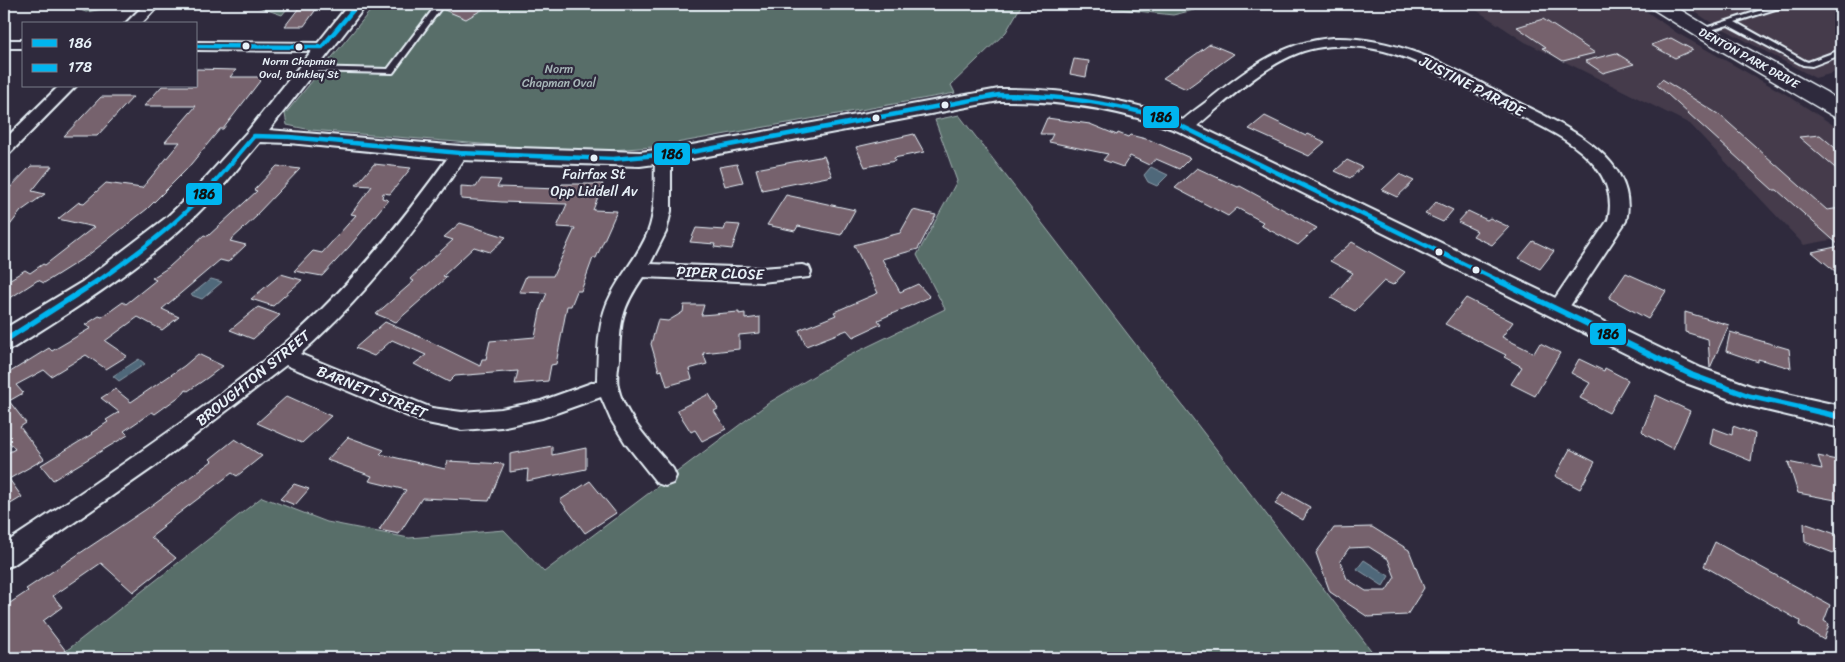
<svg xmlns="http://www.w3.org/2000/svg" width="1845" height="662" font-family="Sriracha,sans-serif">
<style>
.built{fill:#443b4b}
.green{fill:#586e69;stroke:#a0b0b0}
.water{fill:#50687a;stroke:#8d9fac}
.building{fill:#76626d;stroke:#e8f1f8;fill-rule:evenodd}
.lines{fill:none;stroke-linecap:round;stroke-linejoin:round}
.service-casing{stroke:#e8f1f8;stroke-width:4}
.minor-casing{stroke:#e8f1f8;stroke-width:4}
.tertiary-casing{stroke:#e8f1f8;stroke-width:4}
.secondary-casing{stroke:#e8f1f8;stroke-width:3}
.service{fill:#2f2a3d;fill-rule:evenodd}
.minor{fill:#2f2a3d;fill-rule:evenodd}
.tertiary{fill:#2f2a3d;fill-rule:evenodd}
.secondary{fill:#2f2a3d;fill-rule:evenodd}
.bus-1-far1-casing{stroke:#2f2a3d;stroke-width:8}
.bus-1-casing{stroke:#2f2a3d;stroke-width:9}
.bus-2-casing{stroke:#2f2a3d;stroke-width:8}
.bus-1-far1{stroke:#00b5ef;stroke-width:4.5}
.bus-1{stroke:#00b5ef;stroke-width:5.5}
.bus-2{stroke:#00b5ef;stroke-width:4.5}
.bus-dot{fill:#e8f1f8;stroke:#2f2a3d;stroke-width:2}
.labels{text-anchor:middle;stroke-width:4.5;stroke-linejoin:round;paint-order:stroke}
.far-bus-label{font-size:11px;fill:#e8f1f8;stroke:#2f2a3d}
.far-street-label{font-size:12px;fill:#e8f1f8;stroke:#2f2a3d}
.far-park-label{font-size:12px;fill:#a7b6b8;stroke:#2f2a3d}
.bus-label{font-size:14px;fill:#e8f1f8;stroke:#2f2a3d}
.street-label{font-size:15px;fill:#e8f1f8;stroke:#2f2a3d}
.line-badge{stroke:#2f2a3d;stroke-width:2}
.pale-badge-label{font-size:14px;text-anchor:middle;font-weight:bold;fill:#111}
</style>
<rect width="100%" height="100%" fill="#2f2a3d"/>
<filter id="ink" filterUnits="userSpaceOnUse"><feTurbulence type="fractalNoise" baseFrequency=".02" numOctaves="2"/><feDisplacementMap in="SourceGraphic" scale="10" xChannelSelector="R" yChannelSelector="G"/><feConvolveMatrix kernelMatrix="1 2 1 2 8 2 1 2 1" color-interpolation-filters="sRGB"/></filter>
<g filter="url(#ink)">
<g class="built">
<polygon points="1467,4 1636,4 1677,33 1787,95 1841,130 1841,238 1804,245 1690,124 1525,42"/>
<polygon points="1683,4 1841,4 1841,71 1815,78 1707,20"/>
</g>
<g class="green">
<polygon points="62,4 131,4 86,12"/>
<polygon points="250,4 291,4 282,15"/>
<polygon points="376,4 1022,4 1006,32 951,85 955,93 654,147 610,150 530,148 311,130 287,125 285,114"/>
<polygon points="1074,4 1219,4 1173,15"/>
<polygon points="959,115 1377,658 57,658 262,497 327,522 409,538 504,530 544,572 770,402 842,359 945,309 917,255 957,181 935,120"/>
</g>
<g class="water">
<polygon points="1151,167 1168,175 1157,186 1148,182 1144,175"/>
<polygon points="211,279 222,282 202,299 191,295"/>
<polygon points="139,359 145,364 119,381 113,376"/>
<polygon points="1364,560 1389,576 1383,586 1357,569"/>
</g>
<g class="building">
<polygon points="302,4 320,4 304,26 285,26"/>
<polygon points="446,4 492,4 466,19 442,9"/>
<polygon points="1543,19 1595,53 1563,61 1542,48 1546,47 1517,27"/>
<polygon points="1671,38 1693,50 1675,58 1651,45"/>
<polygon points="1210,44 1234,54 1186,89 1163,78"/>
<polygon points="1616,53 1634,64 1603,73 1585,61"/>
<polygon points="1074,59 1089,61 1086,77 1070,74"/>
<polygon points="196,69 236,70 230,77 263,77 223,129 220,129 186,170 147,209 87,256 44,283 38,280 4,302 4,283 25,270 30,273 43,264 45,265 94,227 58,219 79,202 84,203 106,183 142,188 180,142 165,142 196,106 144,106 162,86 196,86"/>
<polygon points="1662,79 1721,116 1827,210 1841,208 1841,276 1812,252 1840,246 1777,190 1773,190 1657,85"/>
<polygon points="101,97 133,97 97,136 64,136"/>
<polygon points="1265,116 1306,136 1308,134 1325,142 1309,156 1249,129"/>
<polygon points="1047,118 1090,124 1117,135 1118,133 1128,137 1130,135 1150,140 1190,158 1179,169 1156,159 1149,165 1130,156 1123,167 1103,160 1108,154 1049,142 1053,134 1040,134"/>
<polygon points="914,134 924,152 894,158 895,161 865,167 856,147"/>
<polygon points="1820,135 1841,153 1841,173 1799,137"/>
<polygon points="824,156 832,176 762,190 756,169"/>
<polygon points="1347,160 1362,167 1350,178 1335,171"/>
<polygon points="374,164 411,168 390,194 383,193 382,198 388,200 349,247 322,276 294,271 313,251 322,253 356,215 351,214 372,186 356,185"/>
<polygon points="737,164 743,182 725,186 719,167"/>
<polygon points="31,166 52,166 32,191 45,194 21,211 4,233 4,194"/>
<polygon points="277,166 300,169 256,215 258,215 230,241 246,245 228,262 220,260 162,309 179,317 162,330 138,317 105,341 127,356 106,369 86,355 51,376 44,370 16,385 23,393 9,401 26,423 20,427 44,459 9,479 22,497 4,508 4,455 15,449 4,436 4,370 7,374 49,348 52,351 91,328 85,325 99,316 102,317 123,302 126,304 156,280 152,278 169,267 204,235 208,236 257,191 254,190"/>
<polygon points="1197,168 1238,187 1240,186 1317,228 1298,245 1260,225 1263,222 1237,208 1228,216 1175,188"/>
<polygon points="1399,174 1414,181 1397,197 1382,190"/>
<polygon points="481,179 501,180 497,187 560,189 562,184 603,184 593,210 617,211 596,258 593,258 581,291 577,291 571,306 567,306 556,364 551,365 548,381 515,384 518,371 455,376 449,382 414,364 426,355 392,340 374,356 355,348 385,322 429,341 480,366 482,359 486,359 490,341 535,337 541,307 547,293 519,292 526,276 553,276 575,228 557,227 567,204 502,202 461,199 461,186 476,187"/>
<polygon points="786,195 855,210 841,235 798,226 795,231 767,225"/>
<polygon points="1436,202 1453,210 1443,222 1425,214"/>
<polygon points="913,210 936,215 918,249 882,259 900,292 918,284 930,297 878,320 881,324 853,337 847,330 806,346 799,330 836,315 834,312 878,293 854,245 900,233"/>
<polygon points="1468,211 1487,220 1490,218 1509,227 1492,245 1473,236 1477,231 1458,222"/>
<polygon points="460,223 506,237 490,252 474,247 443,276 447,277 396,322 376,314 414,281 410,279 453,240 444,237"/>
<polygon points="726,224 740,225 732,249 714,247 715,244 690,242 696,228 724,230"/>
<polygon points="1533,241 1554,251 1540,269 1519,258"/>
<polygon points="1352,242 1405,272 1393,285 1384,281 1355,311 1331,298 1353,273 1330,261"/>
<polygon points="1626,273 1666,291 1648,319 1609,298"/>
<polygon points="281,274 302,280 273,306 251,299"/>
<polygon points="1466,298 1513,322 1502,337 1534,353 1540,343 1560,353 1535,396 1511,384 1522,367 1504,357 1506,355 1445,324"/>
<polygon points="684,305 704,305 701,315 739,312 739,314 745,313 745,319 760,317 760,333 739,335 739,349 703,353 707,364 689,369 692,379 667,386 662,370 659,371 651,344 658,320 668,321 683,312"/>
<polygon points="258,307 280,315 253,339 230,330"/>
<polygon points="1685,312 1729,325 1710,368 1708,339 1685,332"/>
<polygon points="1730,332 1789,349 1791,368 1758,359 1758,362 1726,351"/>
<polygon points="198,354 223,366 207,378 188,391 186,390 184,393 155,414 152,412 124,431 128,435 53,480 41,465 92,434 91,433 108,422 106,420 119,412 101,398 115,389 131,402 184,366"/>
<polygon points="1579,359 1604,371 1605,368 1628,380 1609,413 1580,398 1590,383 1571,373"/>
<polygon points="709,394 718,409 714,411 726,429 702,441 695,430 691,432 677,410"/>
<polygon points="1656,395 1690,411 1673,449 1646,435 1642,431"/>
<polygon points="287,396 331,416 302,443 257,423"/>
<polygon points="1733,426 1755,434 1751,461 1710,444 1713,428 1732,435"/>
<polygon points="348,437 384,450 380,454 445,469 448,461 504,464 489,501 422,498 399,534 379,530 406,490 369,481 372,476 327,460"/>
<polygon points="235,439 262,456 237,476 232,473 162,526 164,527 151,537 176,558 133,592 101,563 53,596 62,607 43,621 66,651 56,658 4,658 4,607 28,591 26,589 145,510 212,461 210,459"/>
<polygon points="552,446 552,455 586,448 586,469 527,481 528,469 510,472 510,454"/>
<polygon points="1570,449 1595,462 1580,489 1555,476"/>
<polygon points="1818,456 1841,461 1841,501 1798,493 1788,462 1822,469"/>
<polygon points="590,481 616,513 585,533 560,500"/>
<polygon points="294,484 309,489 295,505 280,499"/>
<polygon points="1283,492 1310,507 1303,520 1275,504"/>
<polygon points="1804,523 1841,536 1841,556 1805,542"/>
<path d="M1372 527 1409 550 1424 588 1407 615 1368 617 1330 592 1316 553 1334 528ZM1369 547 1388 559 1395 577 1386 591H1366L1347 579 1340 561 1349 548Z"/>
<polygon points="1715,542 1830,605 1824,621 1829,624 1824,640 1799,625 1800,621 1704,566"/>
</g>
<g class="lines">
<g class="service-casing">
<g id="service">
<polygon points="437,4 444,4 393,73 305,71 301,69 305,67 388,69"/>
<polygon points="1780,4 1791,4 1735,22 1805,61 1808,62 1835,52 1839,54 1838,56 1812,66 1803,65 1728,25 1700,33 1696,31"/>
</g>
</g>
<g class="minor-casing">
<g id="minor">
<polygon points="145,4 160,4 141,24 125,24"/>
<path d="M1332 38C1400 36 1455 69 1513 100 1558 123 1641 156 1626 221L1564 315 1557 317 1550 315 1547 310 1608 220C1613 201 1608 183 1596 167 1572 137 1534 124 1501 106 1463 86 1426 62 1384 51 1363 46 1338 44 1316 48 1271 56 1226 102 1191 131H1179L1177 127C1184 117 1197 109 1206 102 1244 71 1281 42 1332 38Z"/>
<rect x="4" y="40" width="20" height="8"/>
<polygon points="196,42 322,43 327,44 329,47 327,50 322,51 196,50"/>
<polygon points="59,86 76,86 10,153 4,154 4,140"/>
<path d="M460 148 466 149 468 153C421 225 365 297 300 354L432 408 462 412 501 409 541 401 597 381C598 353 597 321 611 295 622 273 639 255 648 232 657 209 654 181 655 156L657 152 663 151 669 152 671 156V211L666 232 650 264 761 268 802 265 809 267 811 272 809 277 761 282 643 277C621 309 620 322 619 360 618 368 616 379 618 387 624 416 654 446 673 469L676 476 673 483 665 486 657 483 626 444 611 420 601 397 542 418 501 427 462 430 422 422 286 365 155 466 13 565 4 568V544C74 498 143 451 210 402 240 379 271 357 299 331 358 277 408 214 454 149Z"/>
</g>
</g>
<g class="tertiary-casing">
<path id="tertiary" d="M349 4H367L269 130 460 146 640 152 692 145 999 89C1066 88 1129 99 1192 123L1701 368 1751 386 1841 406V428L1749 406 1683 382 1178 131C1119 109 1062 100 999 101L692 159 640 166 460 160 289 143 260 142C235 171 212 202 183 227 131 274 72 311 13 348L4 350V329L82 282 167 217 191 194 247 132Z"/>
</g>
<g class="secondary-casing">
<polygon id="secondary" points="1648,4 1671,4 1710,28 1826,92 1841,102 1841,118 1833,116 1696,36 1651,8"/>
</g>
<use href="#service" class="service"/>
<use href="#minor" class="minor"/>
<use href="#tertiary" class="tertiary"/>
<use href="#secondary" class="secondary"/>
<g class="bus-1-far1-casing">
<path id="bus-1-far1" d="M98 281C131 258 164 234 193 205 215 184 234 159 254 136L289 137 460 153 613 159 692 152 999 95C1057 95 1112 103 1167 119L1499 281"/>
</g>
<g class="bus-1-casing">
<g id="bus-1">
<polyline points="1497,280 1692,375 1749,396 1841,417"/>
<polyline points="4,341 99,280"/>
</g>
</g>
<g class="bus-2-casing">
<polyline id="bus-2" points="196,46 322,47 358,4"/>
</g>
<use href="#bus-1-far1" class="bus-1-far1"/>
<use href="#bus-1" class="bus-1"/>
<use href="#bus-2" class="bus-2"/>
</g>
</g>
<g class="bus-dot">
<circle cx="246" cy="46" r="4.5"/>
<circle cx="299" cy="47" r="4.5"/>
<circle cx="945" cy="105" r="4.5"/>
<circle cx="876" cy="118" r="4.5"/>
<circle cx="594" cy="158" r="4.5"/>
<circle cx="1439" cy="252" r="4.5"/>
<circle cx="1476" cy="270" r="4.5"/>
</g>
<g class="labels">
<g class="far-bus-label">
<text x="299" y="65">Norm Chapman<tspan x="299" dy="13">Oval, Dunkley St</tspan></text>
</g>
<g class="far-street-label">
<text transform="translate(1749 58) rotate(29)" y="4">DENTON PARK DRIVE</text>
</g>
<g class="far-park-label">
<text x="559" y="73">Norm<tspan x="559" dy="14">Chapman Oval</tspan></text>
</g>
<g class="bus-label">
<text x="594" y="179">Fairfax St<tspan x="594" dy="17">Opp Liddell Av</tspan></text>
</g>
<g class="street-label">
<text transform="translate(1472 86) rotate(27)" y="5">JUSTINE PARADE</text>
<text transform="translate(720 273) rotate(2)" y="5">PIPER CLOSE</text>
<text transform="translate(253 378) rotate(-39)" y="5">BROUGHTON STREET</text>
<text transform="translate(372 392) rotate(22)" y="5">BARNETT STREET</text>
</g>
</g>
<g class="line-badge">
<rect x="1142" y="105" width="38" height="24" rx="5" fill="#00b5ef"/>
<rect x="653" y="142" width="38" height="24" rx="5" fill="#00b5ef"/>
<rect x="185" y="182" width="38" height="24" rx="5" fill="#00b5ef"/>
<rect x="1589" y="322" width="38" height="24" rx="5" fill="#00b5ef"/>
</g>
<g class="pale-badge-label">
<text x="1161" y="122">186</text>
<text x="672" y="159">186</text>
<text x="204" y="199">186</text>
<text x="1608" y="339">186</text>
</g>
<rect width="1845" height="662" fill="none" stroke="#2f2a3d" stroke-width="20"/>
<rect x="10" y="10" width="1825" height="642" fill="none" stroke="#e8f1f8" stroke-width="2" filter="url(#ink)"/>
<rect x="22" y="22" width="175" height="65" fill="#2f2a3d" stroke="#797a88"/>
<rect x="32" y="39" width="25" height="8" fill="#00b5ef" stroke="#797a88"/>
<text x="68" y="48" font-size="15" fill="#e8f1f8">186</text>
<rect x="32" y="64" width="25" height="8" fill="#00b5ef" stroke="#797a88"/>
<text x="68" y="72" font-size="15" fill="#e8f1f8">178</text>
</svg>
